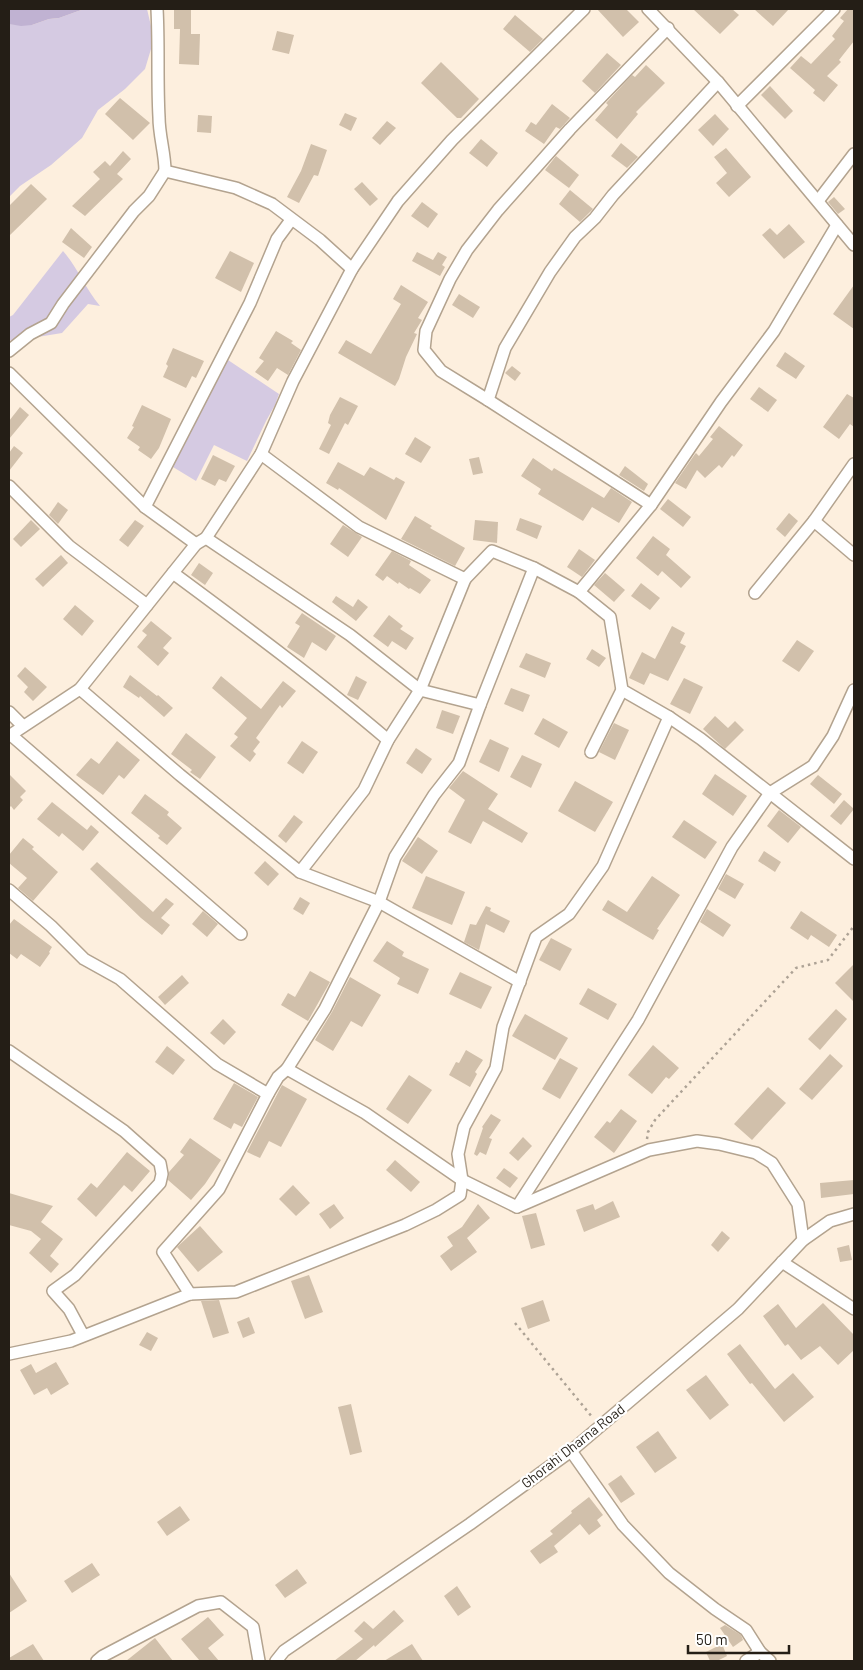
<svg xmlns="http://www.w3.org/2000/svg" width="863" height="1670" font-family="Barlow,sans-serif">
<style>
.green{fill:#d5cae2}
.forest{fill:#c0b2d2}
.building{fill:#d1c0ab}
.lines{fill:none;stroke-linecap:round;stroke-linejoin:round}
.minor-casing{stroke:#b3a38f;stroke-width:14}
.path{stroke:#ada295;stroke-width:2.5;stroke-dasharray:2.5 4;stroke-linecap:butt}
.minor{stroke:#fff;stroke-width:11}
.labels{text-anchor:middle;stroke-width:4.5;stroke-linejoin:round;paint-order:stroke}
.street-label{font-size:14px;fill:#241e16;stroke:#fff}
</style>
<rect width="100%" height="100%" fill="#fdefde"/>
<g class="green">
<polygon points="84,9 147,9 154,39 145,69 125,89 98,110 82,138 51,165 20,186 9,197 9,24 32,25 49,19 59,18"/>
<path d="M63 251C78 268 85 288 100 306L88 304 62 333 13 341 9 340V317L13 315Z"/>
<polygon points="225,358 279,394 275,405 266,421 247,461 214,445 196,481 168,464"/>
</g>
<polygon class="forest" points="9,9 84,9 59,18 49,19 32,25 21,26 9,24"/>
<g class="building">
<polygon points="174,9 191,9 191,34 200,34 199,65 179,64 180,29 174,29"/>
<polygon points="597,9 626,9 639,22 623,37"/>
<polygon points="693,9 732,9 739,15 720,34"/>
<polygon points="754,9 789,9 773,26"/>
<polygon points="848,9 854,9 854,41 839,60 841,62 827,76 838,85 824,102 813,93 815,90 790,68 801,56 811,64 835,39 832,36 844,21 840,18"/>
<polygon points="515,15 543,39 530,52 503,29"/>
<polygon points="277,31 294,35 289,54 272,50"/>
<polygon points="607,53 621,65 595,93 582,81"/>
<polygon points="441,62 479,99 461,118 457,118 421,83"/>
<polygon points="646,65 665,83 636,112 638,114 617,139 595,120 608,105 606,103 632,75 635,77"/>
<polygon points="770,86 793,111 785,119 761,95"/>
<polygon points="120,98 150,123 133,140 105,114"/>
<polygon points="552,104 570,118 560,129 556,127 544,144 525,131 531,122 536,125"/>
<polygon points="345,113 357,118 351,131 339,125"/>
<polygon points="715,114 729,129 713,146 698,130"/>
<polygon points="198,115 212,116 211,133 197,132"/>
<polygon points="387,121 396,128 380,145 372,138"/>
<polygon points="481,139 498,153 487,167 469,153"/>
<polygon points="621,143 638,157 627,168 611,156"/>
<polygon points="311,144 327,150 318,176 314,175 299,203 287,197 301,171"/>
<polygon points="726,148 751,177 729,197 716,183 727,173 714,157"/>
<polygon points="123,151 131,159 117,174 123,179 85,216 72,206 100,179 93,172 105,161 110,166"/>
<polygon points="556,156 579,175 569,188 545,170"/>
<polygon points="362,182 378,199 370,206 354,189"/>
<polygon points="31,184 47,199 9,236 9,206"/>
<polygon points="570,190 593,209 580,222 559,204"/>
<polygon points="834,197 845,209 838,214 828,202"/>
<polygon points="422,202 438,214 428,228 411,216"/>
<polygon points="789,224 805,242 784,259 762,235 770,228 777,235"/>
<polygon points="71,228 92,247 84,258 62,242"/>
<polygon points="230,251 254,263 241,292 215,278"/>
<polygon points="417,252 433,260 438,252 447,257 442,265 445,267 440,276 412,261"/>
<polygon points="401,285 428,302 418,318 422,320 414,333 417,334 406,357 399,379 395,386 338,353 346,340 371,354 401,304 393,299"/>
<polygon points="854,285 854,329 833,314"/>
<polygon points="459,294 480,307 473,318 452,305"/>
<polygon points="276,331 293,341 291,343 301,350 288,375 277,368 268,381 255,372 264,361 259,358"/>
<polygon points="173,348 204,361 196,378 192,376 186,388 163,377 168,366 166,364"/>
<polygon points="785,352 805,366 796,379 776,366"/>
<polygon points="512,366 521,373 515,381 505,373"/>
<polygon points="759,387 777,400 768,412 750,399"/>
<polygon points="847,394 854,398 854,427 850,424 839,439 823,427"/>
<polygon points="340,397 358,406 348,425 345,423 329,454 319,449 331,425 328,423 330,415"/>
<polygon points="142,405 171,419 159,448 151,459 138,450 140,447 127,438 134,427 132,426"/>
<polygon points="20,407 29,415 9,439 9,421"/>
<polygon points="719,426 743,445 734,457 732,455 722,468 719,465 705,478 697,470 686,489 675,483 695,454 696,453 699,456 713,439 710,437"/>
<polygon points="415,437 431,447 421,463 405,454"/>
<polygon points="14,446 23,453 9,471 9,453"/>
<polygon points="213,455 235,466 226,482 219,479 215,486 201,479"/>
<polygon points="479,457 483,473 473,475 469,459"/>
<polygon points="533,458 552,471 554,468 604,498 611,488 632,502 619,523 592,507 583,521 538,494 541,489 521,476"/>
<polygon points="338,462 364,476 370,467 394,480 396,477 405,482 386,520 339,488 338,490 326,483"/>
<polygon points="625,466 648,484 644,491 619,475"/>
<polygon points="668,499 691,517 683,527 660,509"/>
<polygon points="58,502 68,510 58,524 49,515"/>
<polygon points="789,513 798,521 785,537 776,529"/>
<polygon points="415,516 432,526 430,528 465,548 455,566 401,539"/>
<polygon points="520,518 542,526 537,539 516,530"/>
<polygon points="31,520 40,529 21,547 13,539"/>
<polygon points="135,520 144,526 128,547 119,540"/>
<polygon points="475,520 498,522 497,543 473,540"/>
<polygon points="343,525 362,537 348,557 330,544"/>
<polygon points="653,536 670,549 666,555 691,577 681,588 662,571 658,576 636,558"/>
<polygon points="579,549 595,560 582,577 567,567"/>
<polygon points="392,551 411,561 409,565 431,580 420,594 410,588 409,589 399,582 398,584 387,576 383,581 375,575"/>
<polygon points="61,555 68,563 43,587 35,579"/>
<polygon points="199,563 213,573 205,585 191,575"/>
<polygon points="605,573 625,590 614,602 594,585"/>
<polygon points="641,583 660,598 650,610 631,596"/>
<polygon points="336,596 353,607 358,599 368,607 356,621 332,602"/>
<polygon points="75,605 94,621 82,636 63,619"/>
<polygon points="302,613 336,636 326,651 312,642 304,658 287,647 300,626 295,623"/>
<polygon points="389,615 403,626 400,629 414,638 406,650 392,641 388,647 373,636"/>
<polygon points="151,621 172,638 163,648 169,653 158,666 137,647 147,635 142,631"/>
<polygon points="672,626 685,633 680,643 686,646 668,681 650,673 644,685 629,678 642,652 655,659"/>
<polygon points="797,640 814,651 799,672 782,661"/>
<polygon points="592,649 606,658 599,667 586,659"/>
<polygon points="526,653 551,663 545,678 519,667"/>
<polygon points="25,667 47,687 33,701 24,692 28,687 17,676"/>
<polygon points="130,675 157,696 158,695 173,708 164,717 140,696 139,698 123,687"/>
<polygon points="221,676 261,709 283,681 296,691 282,708 280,705 256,738 260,742 253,751 256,754 250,762 230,746 238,737 234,734 247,718 212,688"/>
<polygon points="356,676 367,682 358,700 347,695"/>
<polygon points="684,678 703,687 690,714 670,704"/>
<polygon points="511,688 530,695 523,712 504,704"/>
<polygon points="442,710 460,716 453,734 436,728"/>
<polygon points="715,716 728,728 735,721 744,730 725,749 703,729"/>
<polygon points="543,718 568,732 559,748 534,734"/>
<polygon points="614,723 629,730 615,760 599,752"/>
<polygon points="186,733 216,757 200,779 190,772 192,770 171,754"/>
<polygon points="490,739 509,748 499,772 479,762"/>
<polygon points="117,741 140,760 124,779 119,775 103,795 76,775 91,758 99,764"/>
<polygon points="302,741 318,752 303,774 287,763"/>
<polygon points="416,748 432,759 422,774 406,763"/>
<polygon points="522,755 542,764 531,788 510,777"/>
<polygon points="463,771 498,794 488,809 528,833 522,843 483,821 471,844 448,832 465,800 449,788"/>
<polygon points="9,774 26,791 20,797 23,800 14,810 11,806 9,808"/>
<polygon points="715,774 747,796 733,816 702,794"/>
<polygon points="818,775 842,794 834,804 810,784"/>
<polygon points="575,781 613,802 595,832 558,811"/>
<polygon points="145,794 169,812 167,815 182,828 167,845 158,838 160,836 131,813"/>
<polygon points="844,800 854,809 841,825 830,816"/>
<polygon points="52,802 87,830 91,825 99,832 83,851 62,833 59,837 37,819"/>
<polygon points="779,810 801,827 788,843 767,826"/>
<polygon points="294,815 303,822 286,843 278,836"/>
<polygon points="684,820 717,842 705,859 672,837"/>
<polygon points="418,837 438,851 422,874 402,861"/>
<polygon points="23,838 34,847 32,849 58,872 33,901 18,888 27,878 9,863 9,855"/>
<polygon points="764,851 781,862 775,872 758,861"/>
<polygon points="265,861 279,874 268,886 254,873"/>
<polygon points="97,862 153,912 166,898 174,904 161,918 170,925 162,935 141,918 90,869"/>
<polygon points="726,874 744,884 735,899 718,889"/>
<polygon points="426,876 465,892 452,925 412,908"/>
<polygon points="652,876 680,895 657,929 659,930 653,940 602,910 608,900 627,912"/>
<polygon points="300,897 310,903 303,915 293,909"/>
<polygon points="486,906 491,908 490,911 510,921 504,933 486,924 479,950 464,942 470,924 476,925"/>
<polygon points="707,909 731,925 723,937 700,922"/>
<polygon points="203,911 218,924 207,937 192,924"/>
<polygon points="801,911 837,935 829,947 811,935 808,940 790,928"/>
<polygon points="14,919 52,947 49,952 50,953 40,967 21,954 17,959 9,953 9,925"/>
<polygon points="551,938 572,949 560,971 539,960"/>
<polygon points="387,941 404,952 402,956 429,969 418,994 397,984 400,978 373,961"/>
<polygon points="854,964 854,1002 835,983"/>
<polygon points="310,971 330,982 308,1021 281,1005 288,993 295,997"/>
<polygon points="460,972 492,987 481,1009 449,994"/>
<polygon points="182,975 189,983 165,1005 158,997"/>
<polygon points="350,977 381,995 362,1027 351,1021 333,1051 315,1040 332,1012"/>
<polygon points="588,988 617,1004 608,1020 579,1004"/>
<polygon points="836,1009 847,1019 820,1050 808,1039"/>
<polygon points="525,1014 568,1038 555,1060 512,1036"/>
<polygon points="223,1019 236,1032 224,1045 210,1033"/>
<polygon points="653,1045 679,1068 669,1079 666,1077 652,1094 628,1075"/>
<polygon points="167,1046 185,1060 173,1075 155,1062"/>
<polygon points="466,1050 483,1060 475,1072 477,1074 470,1087 449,1075 456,1062 459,1063"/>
<polygon points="830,1054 843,1066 812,1100 799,1089"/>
<polygon points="560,1058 578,1068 560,1099 542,1089"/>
<polygon points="409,1075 432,1090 408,1124 386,1109"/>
<polygon points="234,1083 258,1097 242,1127 234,1123 231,1129 213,1119"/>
<polygon points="282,1085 307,1099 281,1147 269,1141 260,1158 247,1152"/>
<polygon points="768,1087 786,1103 752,1140 734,1124"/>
<polygon points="621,1109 637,1121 614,1153 594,1137 607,1121 610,1123"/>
<polygon points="491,1114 501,1120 489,1138 492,1139 486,1155 480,1152 477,1156 474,1154 483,1128 482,1127"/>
<polygon points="523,1137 532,1146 518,1161 509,1153"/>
<polygon points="190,1138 221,1160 205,1184 191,1200 168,1180 169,1172 184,1155 180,1152"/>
<polygon points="127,1152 150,1171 132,1192 124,1185 96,1217 77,1199 91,1183 97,1188"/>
<polygon points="395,1160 420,1182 411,1192 386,1170"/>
<polygon points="504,1168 518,1178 510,1188 496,1178"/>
<polygon points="854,1180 854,1194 821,1198 820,1183"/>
<polygon points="293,1185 310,1203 296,1216 279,1199"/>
<polygon points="9,1193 53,1206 41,1222 63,1239 50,1256 59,1264 51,1273 29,1253 41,1239 31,1231 9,1225"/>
<polygon points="613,1201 620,1217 584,1232 576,1210 593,1204 595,1210"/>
<polygon points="334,1204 344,1218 330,1229 319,1214"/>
<polygon points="478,1204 490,1218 467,1238 477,1252 451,1271 440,1256 453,1246 447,1237 462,1227"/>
<polygon points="536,1213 545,1245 531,1249 522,1216"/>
<polygon points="200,1226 223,1252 198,1272 177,1247"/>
<polygon points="722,1231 730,1238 718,1252 711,1245"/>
<polygon points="849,1245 852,1260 840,1262 837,1248"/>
<polygon points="309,1275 323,1312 305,1319 291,1281"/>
<polygon points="219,1300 229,1333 213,1338 201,1301"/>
<polygon points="543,1300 550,1321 528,1329 521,1308"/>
<polygon points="823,1303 854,1335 854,1350 838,1365 820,1346 801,1360 788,1344 785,1346 763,1316 778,1304 796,1328"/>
<polygon points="249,1317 255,1333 243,1338 237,1322"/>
<polygon points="147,1332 158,1338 151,1351 139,1345"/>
<polygon points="740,1344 775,1389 793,1373 814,1397 784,1422 752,1383 750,1384 727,1354"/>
<polygon points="56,1362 69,1384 51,1395 47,1388 34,1395 20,1370 31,1364 36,1373"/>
<polygon points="706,1375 729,1405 710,1420 686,1390"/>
<polygon points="351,1404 362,1452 350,1455 338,1407"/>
<polygon points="658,1431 677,1458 655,1473 636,1447"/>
<polygon points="621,1475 635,1494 621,1503 608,1484"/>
<polygon points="589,1497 603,1515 597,1520 601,1526 589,1535 580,1524 554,1546 558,1552 540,1564 530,1551 553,1534 550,1531 572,1513 571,1511"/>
<polygon points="180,1506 190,1520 167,1536 157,1522"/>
<polygon points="92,1563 100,1575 72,1593 64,1581"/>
<polygon points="297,1569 307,1583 285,1598 275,1585"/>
<polygon points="9,1573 27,1601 9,1613"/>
<polygon points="457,1586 471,1607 458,1616 444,1596"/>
<polygon points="394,1610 404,1621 375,1647 374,1645 355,1661 334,1661 363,1639 354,1631 364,1621 373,1629"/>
<polygon points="208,1617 224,1635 208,1648 219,1661 200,1661 181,1639"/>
<polygon points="725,1625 741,1635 743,1640 733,1647 720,1628"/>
<polygon points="155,1638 173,1661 126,1661"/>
<polygon points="33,1644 44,1661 9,1661 9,1658"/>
<polygon points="412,1644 423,1661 384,1661"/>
<polygon points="722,1644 727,1656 717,1661 710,1661 706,1652"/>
</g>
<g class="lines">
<g class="minor-casing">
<g id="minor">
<path d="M157 9C159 45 157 81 159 117 159 136 165 153 165 171L236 188 272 204 320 240 352 269"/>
<polyline points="648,9 718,82 854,245"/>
<polyline points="737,106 834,9"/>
<polyline points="818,201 854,154"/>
<polyline points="9,351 30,334 51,323 63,304 134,211 149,196 165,171"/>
<polyline points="9,373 145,507 196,544"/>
<polyline points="488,400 505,348 550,272 575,237 595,218 613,195 718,82"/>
<polyline points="261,454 359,527 465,579 492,551 534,568"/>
<polyline points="9,486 69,546 147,605"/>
<polyline points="651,505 488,400 441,371 424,350 426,331 450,279 467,250 498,210 570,129 668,28"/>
<polyline points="145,507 250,303 277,239 291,220"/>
<polyline points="814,521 854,555"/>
<polyline points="206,538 350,635 420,690 480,705"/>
<path d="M173 573C246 627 319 681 388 740"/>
<polyline points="579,592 610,617 622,690 669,717 701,739 854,859"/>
<polyline points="755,593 814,521 854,464"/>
<polyline points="80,689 180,775 300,872 379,902 520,982"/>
<polyline points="9,712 23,726"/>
<polyline points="11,735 241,934"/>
<polyline points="9,736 80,689 196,544 206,538 261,454 293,381 352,269 398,201 452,140 584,9"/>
<polyline points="591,752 622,690"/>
<polyline points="300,872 364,790 388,740 420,690 465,579"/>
<polyline points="9,890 51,926 84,959 120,979 217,1064 268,1094"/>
<polyline points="9,1051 124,1131 160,1163 162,1174 160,1183 75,1275 53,1291 69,1309 83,1335"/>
<polyline points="462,1180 365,1113 287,1069 325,1009 379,902 395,857 434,795 459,763 480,705 534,568 579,592 651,505 721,402 774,331 837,225"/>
<polyline points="462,1180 458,1154 464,1127 496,1068 503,1027 536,937 569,914 603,866 669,717"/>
<polyline points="517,1207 638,1020 732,847 770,793 813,766 833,736 854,690"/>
<polyline points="782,1262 854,1309"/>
<polyline points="190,1294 163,1252 219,1189 268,1094 278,1077 287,1069"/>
<polyline points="9,1354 71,1341 190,1294 236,1292 405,1225 436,1210 460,1195 462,1180 517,1207 649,1150 697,1141 719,1144 756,1153 772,1163 798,1204 803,1240"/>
<polyline points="571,1451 623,1525 669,1573 715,1609 746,1630 760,1652 770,1661"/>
<polyline points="97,1661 103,1656 198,1606 221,1602 253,1627 259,1661"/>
<polyline points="276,1661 284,1651 470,1524 571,1451 738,1309 803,1240 830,1221 854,1214"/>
<polyline points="746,1661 760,1652"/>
</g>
</g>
<g class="path">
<polyline points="647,1139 648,1132 655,1120 796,968 828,960 854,926"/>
<polyline points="515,1323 593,1418"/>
</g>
<use href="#minor" class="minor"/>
</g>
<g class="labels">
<g class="street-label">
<text transform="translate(573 1446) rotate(-38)" y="5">Ghorahi Dharna Road</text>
</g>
</g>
<rect width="863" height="1670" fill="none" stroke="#241e16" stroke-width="20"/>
<path d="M688 1645v8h101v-8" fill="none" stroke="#241e16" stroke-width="2.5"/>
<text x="696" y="1645" font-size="15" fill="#241e16" stroke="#ffffff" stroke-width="4" paint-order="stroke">50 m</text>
</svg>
